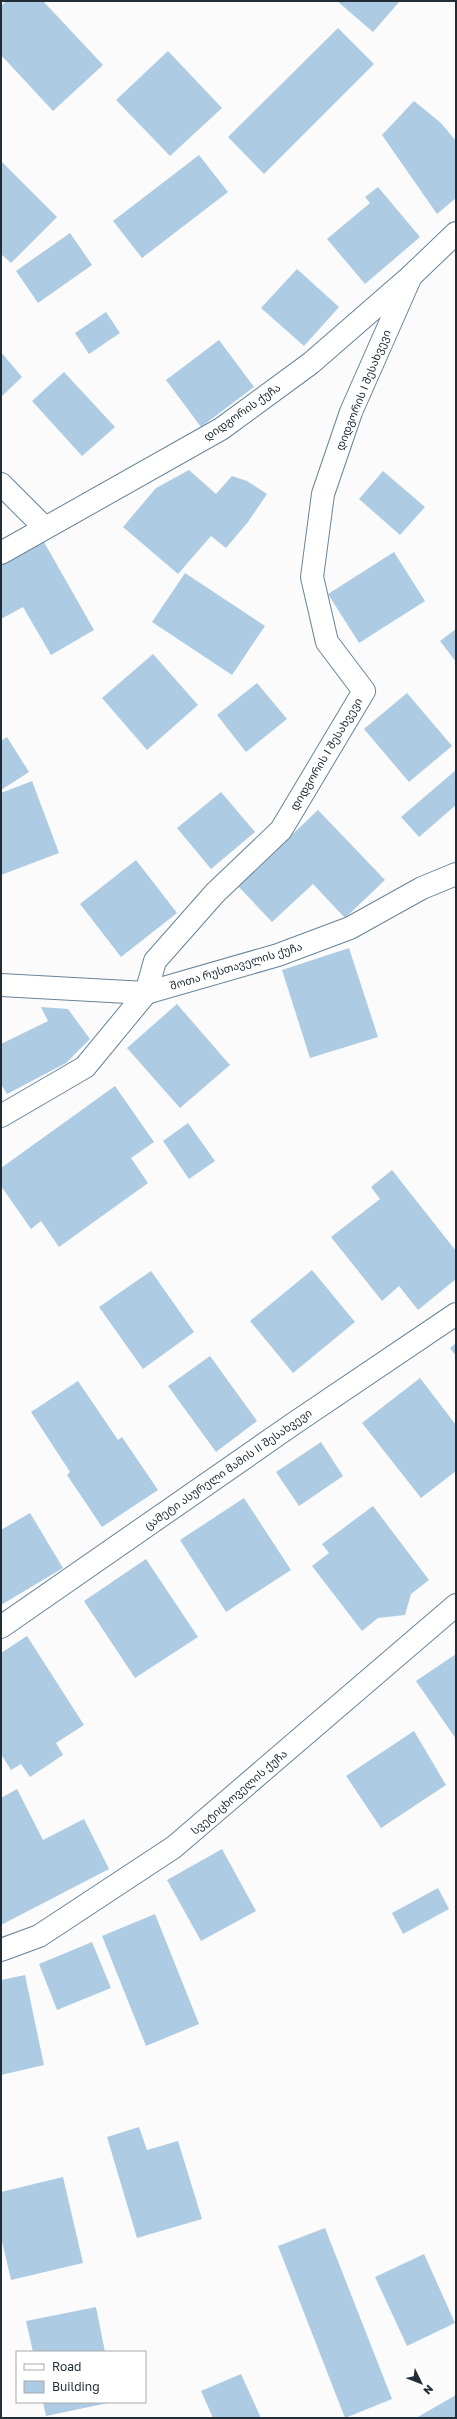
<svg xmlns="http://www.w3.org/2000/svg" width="457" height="2419" font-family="'Golos Text','Noto Sans Georgian',sans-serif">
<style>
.building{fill:#adcce3}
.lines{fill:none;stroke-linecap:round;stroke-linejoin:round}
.minor-casing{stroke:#668499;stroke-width:24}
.minor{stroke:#fff;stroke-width:22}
.labels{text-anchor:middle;stroke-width:4;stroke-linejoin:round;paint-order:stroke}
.street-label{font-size:11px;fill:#212e37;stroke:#fff}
</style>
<rect width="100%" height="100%" fill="#fbfbfb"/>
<g class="building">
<polygon points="6,1 43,1 103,65 53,111 1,55 1,6"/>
<polygon points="337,1 400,1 373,32"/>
<polygon points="338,28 374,64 264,174 228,137"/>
<polygon points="168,51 222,108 170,156 116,100"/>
<polygon points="414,101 441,123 456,141 456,198 437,214 382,135"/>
<polygon points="199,155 228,192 142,258 113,221"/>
<polygon points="1,161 57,217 11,263 1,254"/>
<polygon points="378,187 420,237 365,284 327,239 370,203 365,197"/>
<polygon points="70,233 92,265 38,303 16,271"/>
<polygon points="297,269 339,307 304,346 261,308"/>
<polygon points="106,312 120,333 89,354 75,333"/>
<polygon points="219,340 254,387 201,427 166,380"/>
<polygon points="1,352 22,377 1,397"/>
<polygon points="64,372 115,427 82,456 32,401"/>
<polygon points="189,470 216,494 232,476 247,481 267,494 248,522 226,548 211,536 178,574 123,527 156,488"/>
<polygon points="383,471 425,507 400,535 359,499"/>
<polygon points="44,542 94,630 51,655 23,607 1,619 1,566"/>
<polygon points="394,552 425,601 359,643 328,594"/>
<polygon points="185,573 265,626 232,675 152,622"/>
<polygon points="456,629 456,662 440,641"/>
<polygon points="153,654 198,705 147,750 102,698"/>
<polygon points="257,683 287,719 246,752 217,715"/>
<polygon points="407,693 452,746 409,782 364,729"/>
<polygon points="7,737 29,772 1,790 1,741"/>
<polygon points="456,770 456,805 419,837 401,817"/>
<polygon points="32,781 59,853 1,875 1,793"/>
<polygon points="221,792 255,832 211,869 177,828"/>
<polygon points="318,810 385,880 345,918 313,884 272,922 238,886"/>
<polygon points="136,860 177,913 121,957 80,904"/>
<polygon points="349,948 378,1037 310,1058 282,970"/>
<polygon points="177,1004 230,1065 180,1108 127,1048"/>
<polygon points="41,1007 68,1009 90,1039 66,1063 7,1094 1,1084 1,1044 48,1021"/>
<polygon points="115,1086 154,1142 131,1158 148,1183 59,1247 41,1221 31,1229 1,1186 1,1168"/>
<polygon points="188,1123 215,1161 189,1179 163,1141"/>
<polygon points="392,1170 456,1251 456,1279 418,1310 399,1286 382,1301 331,1237 380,1199 371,1187"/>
<polygon points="312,1270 355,1322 293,1373 250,1321"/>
<polygon points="151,1271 194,1332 143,1369 99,1307"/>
<polygon points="456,1343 456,1356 450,1348"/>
<polygon points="210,1356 257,1421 216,1452 168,1386"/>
<polygon points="420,1378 456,1425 456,1471 421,1498 362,1423"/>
<polygon points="78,1381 118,1440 122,1437 158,1490 102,1527 67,1475 70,1472 31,1412"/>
<polygon points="321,1442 343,1476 299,1506 276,1472"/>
<polygon points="244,1498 291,1570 226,1612 180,1540"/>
<polygon points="373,1506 429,1580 411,1594 405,1615 378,1618 362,1631 312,1566 329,1553 322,1544"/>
<polygon points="30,1513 63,1568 1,1605 1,1530"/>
<polygon points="146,1559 198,1637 135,1678 84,1601"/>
<polygon points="27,1636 84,1725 56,1743 63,1755 30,1777 21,1764 11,1770 1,1754 1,1653"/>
<polygon points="456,1654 456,1739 416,1681"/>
<polygon points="414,1731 446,1785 381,1828 346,1776"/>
<polygon points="17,1789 43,1840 84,1819 109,1869 1,1925 1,1798"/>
<polygon points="222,1849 256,1911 201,1941 167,1880"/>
<polygon points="438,1888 449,1909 403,1934 392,1913"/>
<polygon points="155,1914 199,2024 146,2046 102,1936"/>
<polygon points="92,1942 111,1988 57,2010 39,1964"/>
<polygon points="25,1975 44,2065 1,2075 1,1980"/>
<polygon points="139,2127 147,2150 178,2141 202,2219 137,2238 107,2137"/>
<polygon points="63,2177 83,2263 11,2280 1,2237 1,2192"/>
<polygon points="325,2228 392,2399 345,2418 278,2246"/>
<polygon points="424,2254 455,2323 407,2346 375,2277"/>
<polygon points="96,2307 105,2352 33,2352 26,2321"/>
<polygon points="241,2374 261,2418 213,2418 201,2391"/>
<polygon points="456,2395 456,2418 416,2418"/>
<polygon points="43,2402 108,2402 108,2403 46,2416"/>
</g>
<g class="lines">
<g class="minor-casing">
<g id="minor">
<polyline points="1,484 44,527"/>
<polyline points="1,553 221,429 311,363 411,276 456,233"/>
<polyline points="1,985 146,993 278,955 350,928 422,888 456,874"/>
<polyline points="1,1116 85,1067 146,993 155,961 215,893 281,830 364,691 327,642 312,577 323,494 351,412 411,276"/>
<polyline points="1,1627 296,1422 456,1314"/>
<polyline points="1,1950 39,1936 174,1847 456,1605"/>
</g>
</g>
<use href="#minor" class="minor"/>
</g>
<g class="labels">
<g class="street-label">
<text transform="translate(363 390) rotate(-68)" y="4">დიდგორის I შესახვევი</text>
<text transform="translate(242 412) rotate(-35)" y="4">დიდგორის ქუჩა</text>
<text transform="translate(326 754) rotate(-59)" y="4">დიდგორის I შესახვევი</text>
<text transform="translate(236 966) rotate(-17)" y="4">შოთა რუსთაველის ქუჩა</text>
<text transform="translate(228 1469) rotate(-35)" y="4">ცამეტი ასურელი მამის II შესახვევი</text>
<text transform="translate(239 1792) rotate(-41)" y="4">სვეტიცხოველის ქუჩა</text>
</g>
</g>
<rect width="457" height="2419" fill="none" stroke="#212e37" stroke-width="4"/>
<rect x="16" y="2351" width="130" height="52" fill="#ffffff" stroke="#a6abaf"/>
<rect x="24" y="2364" width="20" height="6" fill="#ffffff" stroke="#a6abaf"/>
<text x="52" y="2371" font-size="12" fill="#212e37">Road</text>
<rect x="24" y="2381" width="20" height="12" fill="#adcce3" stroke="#a6abaf"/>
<text x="52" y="2391" font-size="12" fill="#212e37">Building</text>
<g transform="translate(421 2383) rotate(133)" stroke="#ffffff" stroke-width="3" paint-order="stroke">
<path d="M0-3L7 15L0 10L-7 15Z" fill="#212e37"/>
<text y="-6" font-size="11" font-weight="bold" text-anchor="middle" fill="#212e37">N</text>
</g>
</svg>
